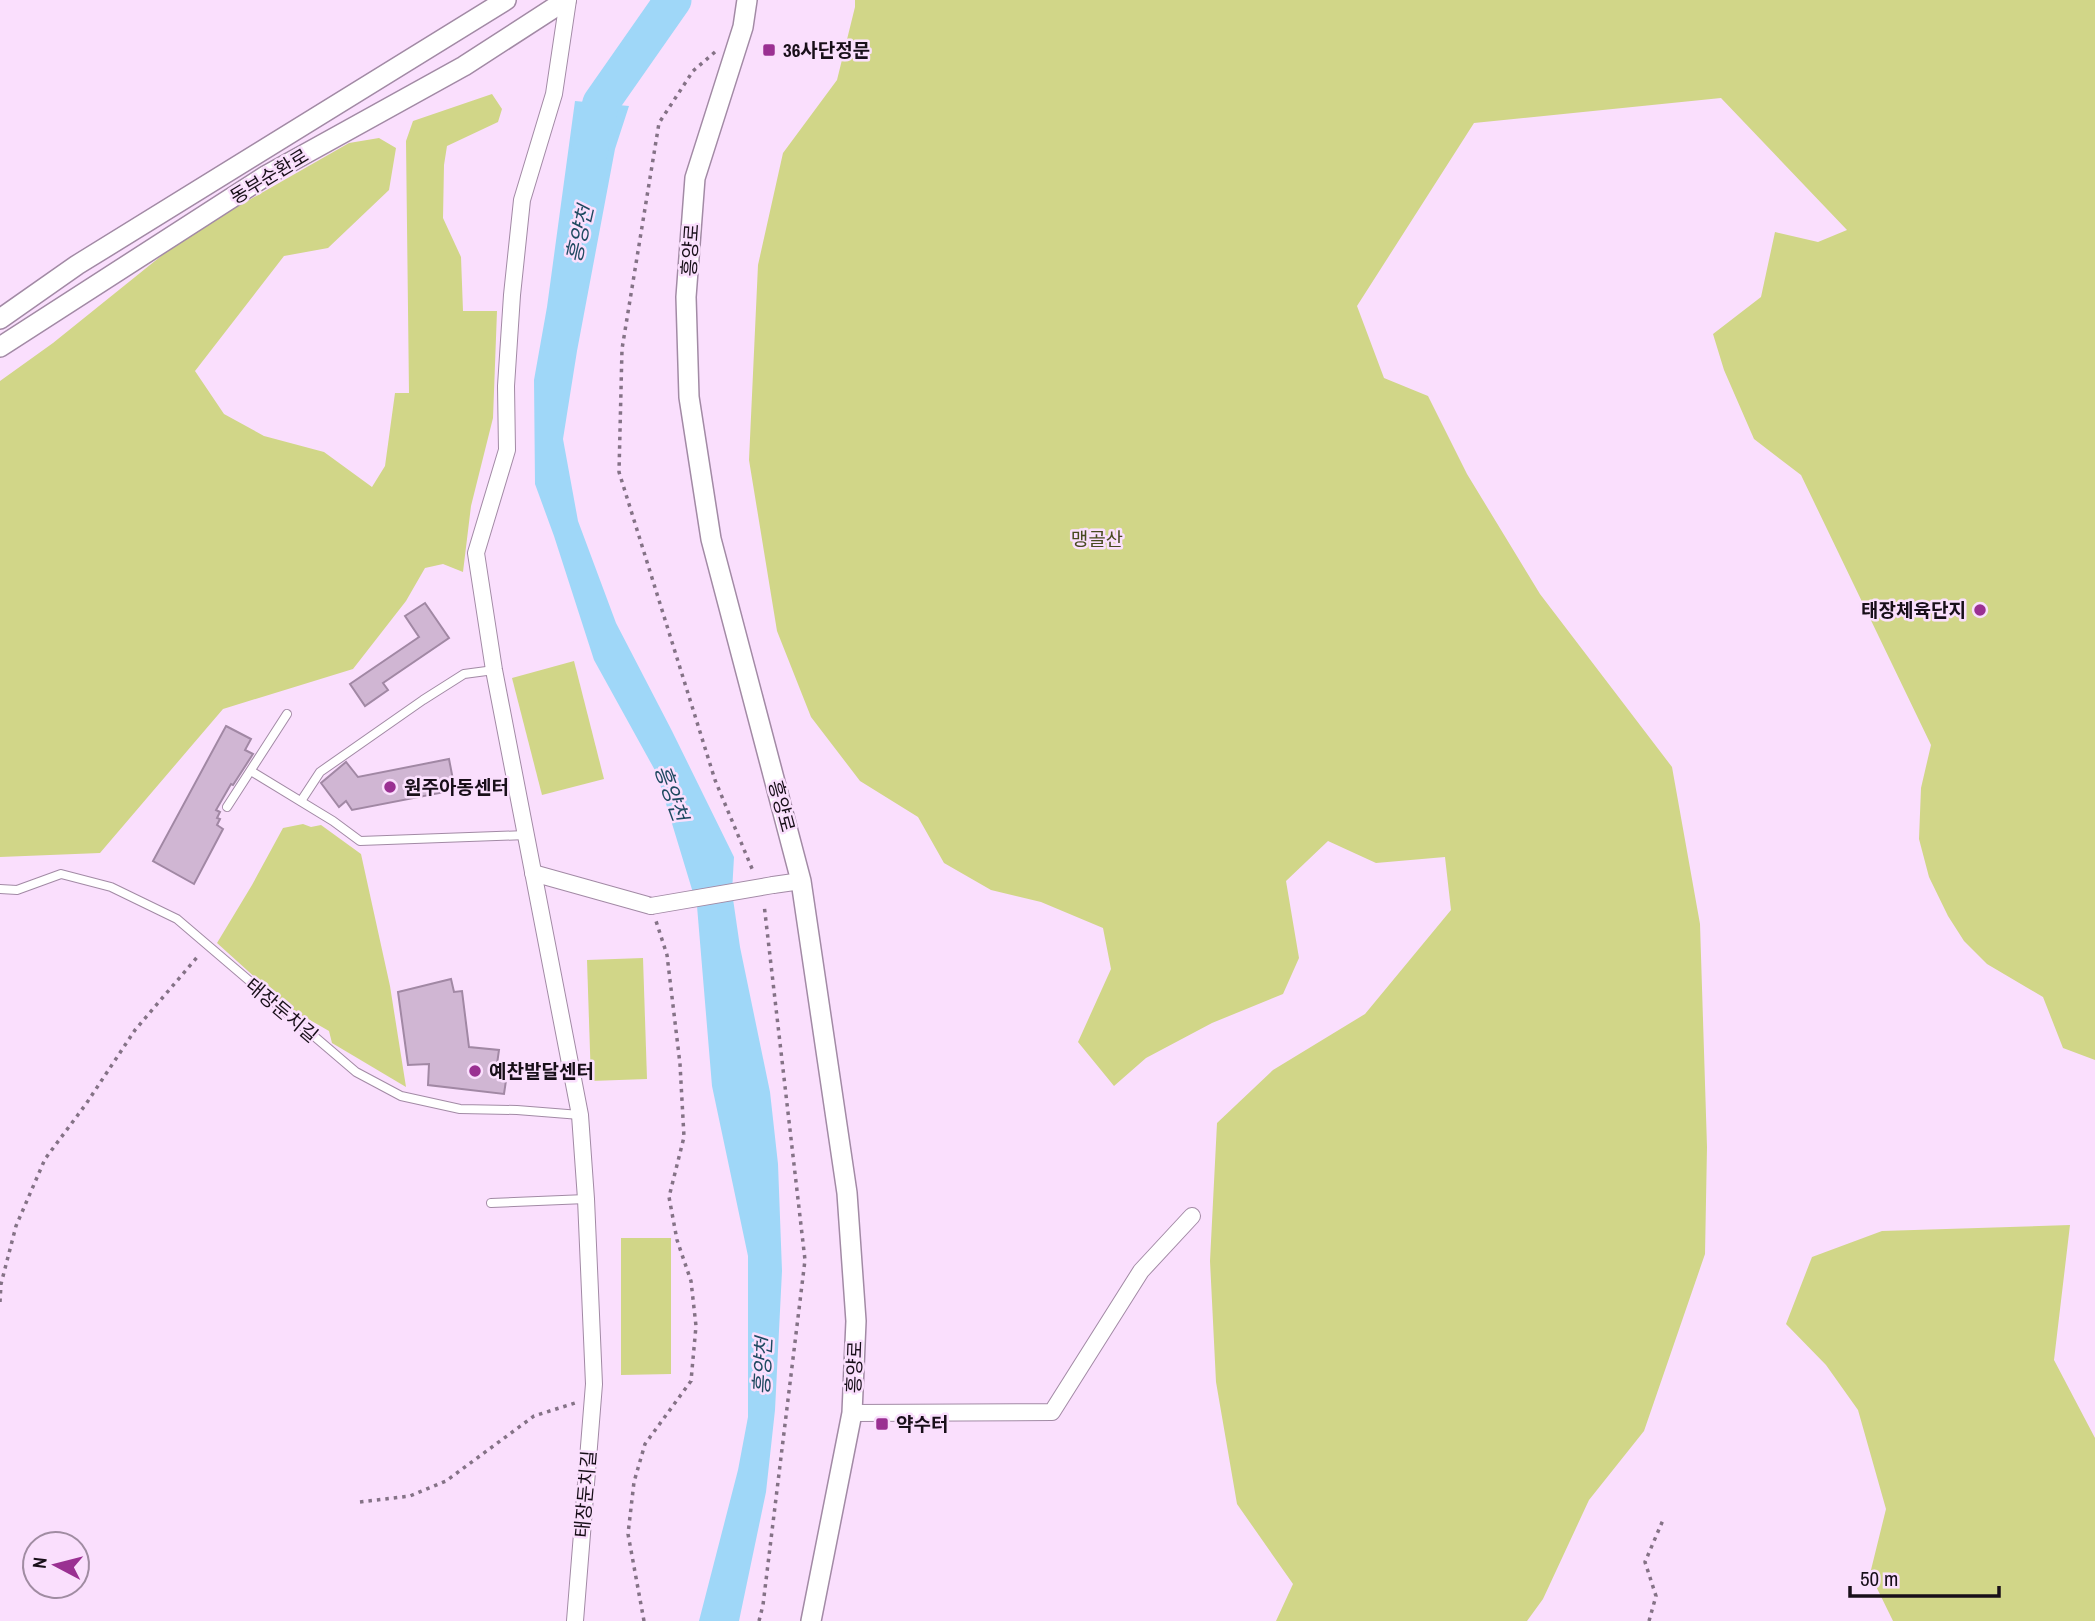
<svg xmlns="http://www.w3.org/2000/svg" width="2095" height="1621" font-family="'Archivo Narrow','Noto Sans KR',sans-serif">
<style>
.green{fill:#d1d688}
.water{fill:#9fd7f8}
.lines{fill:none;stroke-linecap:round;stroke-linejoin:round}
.river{stroke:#9fd7f8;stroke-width:37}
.building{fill:#d0b6d3;stroke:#a188a4;stroke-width:2}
.service-casing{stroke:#a28aa5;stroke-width:10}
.minor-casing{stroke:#a28aa5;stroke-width:18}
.tertiary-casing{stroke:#a28aa5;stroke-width:22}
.path{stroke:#847286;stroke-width:3.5;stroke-dasharray:3.5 5;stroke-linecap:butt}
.service{stroke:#fff;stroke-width:8}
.minor{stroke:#fff;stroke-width:16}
.tertiary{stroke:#fff;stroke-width:19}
.minor-bridge-casing{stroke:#a28aa5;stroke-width:18;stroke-linecap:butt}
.minor-bridge{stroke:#fff;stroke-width:16}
.poi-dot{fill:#9a3092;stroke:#fadffd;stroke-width:2.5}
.labels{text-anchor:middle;stroke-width:5;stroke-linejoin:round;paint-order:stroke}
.poi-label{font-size:19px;font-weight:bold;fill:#180f19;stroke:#fadffd;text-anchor:start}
.street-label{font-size:19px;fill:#180f19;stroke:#fadffd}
.park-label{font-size:19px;fill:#484a20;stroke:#fadffd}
.water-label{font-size:21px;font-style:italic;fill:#1f4a61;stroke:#fadffd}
</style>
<rect width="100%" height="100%" fill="#fadffd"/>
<g class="green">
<polygon points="855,0 2095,0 2095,1060 2063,1048 2043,997 1987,964 1964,941 1948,916 1929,877 1919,839 1921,788 1931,745 1801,475 1754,439 1724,370 1713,334 1761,297 1775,232 1818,242 1847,230 1721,98 1474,123 1357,306 1384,378 1428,396 1467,474 1540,594 1672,767 1700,924 1707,1147 1705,1254 1644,1431 1589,1500 1543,1599 1527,1621 1276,1621 1293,1584 1237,1504 1216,1382 1210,1261 1217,1123 1273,1070 1365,1014 1451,910 1445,857 1376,863 1328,841 1286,881 1299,958 1283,994 1212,1023 1146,1058 1114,1086 1078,1042 1111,969 1103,928 1041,902 991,890 944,863 918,817 860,781 811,717 777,631 749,460 758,265 783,153 837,80 855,7"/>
<polygon points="492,94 502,109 498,122 447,146 444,165 443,218 461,257 463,311 497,311 493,418 471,506 463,572 443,564 425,568 406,601 353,669 223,709 100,853 0,857 0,381 53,343 186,236 349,143 379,138 396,148 389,190 328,248 284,256 195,371 224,414 264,436 324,452 372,487 385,466 395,393 409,393 406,141 413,121"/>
<polygon points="574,661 604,779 542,795 512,678"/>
<polygon points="303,824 311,827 321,825 361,854 390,986 406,1087 332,1043 329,1031 289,1008 217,943 252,885 283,828"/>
<polygon points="643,958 647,1079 591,1081 587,960"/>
<polygon points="2070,1225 2054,1360 2095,1438 2095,1621 1893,1621 1870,1574 1886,1509 1858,1410 1826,1365 1786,1324 1812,1257 1882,1231"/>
<polygon points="621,1238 671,1238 671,1374 621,1375"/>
</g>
<polygon class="water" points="575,101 629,106 615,149 577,351 563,439 578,521 616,623 672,731 734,857 732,892 740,947 770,1092 778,1164 782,1271 775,1410 766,1492 739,1621 699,1621 738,1470 748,1417 748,1256 712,1086 697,906 657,774 594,660 554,536 535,484 534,380 547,307"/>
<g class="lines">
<polyline class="river" points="590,150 591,139 601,103 673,0"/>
</g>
<g class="building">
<polygon points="425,603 449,638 383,683 388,690 365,706 350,684 419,637 405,616"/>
<polygon points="226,726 251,739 245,750 253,754 233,785 231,784 216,810 220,812 217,818 220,819 217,825 223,829 194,884 153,861"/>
<polygon points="449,759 455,790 352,810 346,801 339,807 321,783 346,762 358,777"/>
<polygon points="451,979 454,992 462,991 469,1047 499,1050 497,1064 508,1067 504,1094 428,1085 429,1064 408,1065 398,992"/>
</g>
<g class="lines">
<g class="service-casing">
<g id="service">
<polyline points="251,771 333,821 360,841 526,835"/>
<polyline points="301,801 320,772 423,700 464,674 494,670"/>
<polyline points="227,807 287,714"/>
<polyline points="0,889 17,890 61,874 111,887 177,919 356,1072 401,1096 460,1109 517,1110 580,1115"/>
<polyline points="491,1203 586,1199"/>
</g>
</g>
<g class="minor-casing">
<g id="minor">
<polyline points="568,0 554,94 522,200 512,295 506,386 507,450 476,553 494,670 580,1115 586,1199 594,1384 575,1621"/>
<polyline points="533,873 651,906"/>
<polyline points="773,885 801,881"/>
<polyline points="852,1413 1052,1412 1141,1271 1192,1216"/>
</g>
</g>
<g class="tertiary-casing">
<g id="tertiary">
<polyline points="747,0 743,27 695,178 686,297 689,397 711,539 801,881 847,1193 856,1321 852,1413 811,1621"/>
<polyline points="0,319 77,265 506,0"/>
<polyline points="0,347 267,175 464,66 566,0"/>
</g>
</g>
<g class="path">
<polyline points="715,52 693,71 659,123 622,349 619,472 715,780 753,871"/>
<polyline points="0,1302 1,1284 16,1226 45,1159 86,1104 135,1030 199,955"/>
<polyline points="360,1502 410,1496 446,1481 534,1416 575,1403"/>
<polyline points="644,1621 628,1534 634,1482 645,1444 691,1381 696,1326 691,1281 677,1240 669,1197 684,1137 680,1064 667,955 656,921"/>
<polyline points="759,1621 763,1605 805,1260 764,904"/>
<polyline points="1649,1621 1656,1596 1645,1562 1663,1520"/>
</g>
<use href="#service" class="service"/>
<use href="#minor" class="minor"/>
<use href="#tertiary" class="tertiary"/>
<g class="minor-bridge-casing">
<polyline id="minor-bridge" points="651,906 773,885"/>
</g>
<use href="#minor-bridge" class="minor-bridge"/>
</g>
<g class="poi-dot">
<rect x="762" y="43" width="14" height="14" rx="3.5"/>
<circle cx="1980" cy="610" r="7"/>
<circle cx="390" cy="787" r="7"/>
<circle cx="475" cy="1071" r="7"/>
<rect x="875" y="1417" width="14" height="14" rx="3.5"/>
</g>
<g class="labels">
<g class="poi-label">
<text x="783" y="57">36사단정문</text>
<text x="1966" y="617" text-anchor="end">태장체육단지</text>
<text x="404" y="794">원주아동센터</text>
<text x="489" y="1078">예찬발달센터</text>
<text x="896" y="1431">약수터</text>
</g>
<g class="street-label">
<text transform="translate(269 176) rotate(-31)" y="7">동부순환로</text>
<text transform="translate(690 250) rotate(-86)" y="7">흥양로</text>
<text transform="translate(782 806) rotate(75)" y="7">흥양로</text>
<text transform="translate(282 1010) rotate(40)" y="7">태장둔치길</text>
<text transform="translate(854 1367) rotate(-88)" y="7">흥양로</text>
<text transform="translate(585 1494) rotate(-85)" y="7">태장둔치길</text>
</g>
<g class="park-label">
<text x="1097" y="546">맹골산</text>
</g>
<g class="water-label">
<text transform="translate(580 234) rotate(-77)" y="7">흥양천</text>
<text transform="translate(671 793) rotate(70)" y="7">흥양천</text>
<text transform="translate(763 1366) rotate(-87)" y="7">흥양천</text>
</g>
</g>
<g transform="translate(56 1565) rotate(277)"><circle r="33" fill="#fadffd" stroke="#a08ca2" stroke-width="2"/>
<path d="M0-5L12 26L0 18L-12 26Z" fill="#9a3092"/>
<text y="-10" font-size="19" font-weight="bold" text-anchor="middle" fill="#180f19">N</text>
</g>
<path d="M1850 1586v10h149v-10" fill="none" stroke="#180f19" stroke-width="3.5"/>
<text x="1860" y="1586" font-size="21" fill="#180f19" stroke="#fadffd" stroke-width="5" paint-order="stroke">50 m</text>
</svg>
